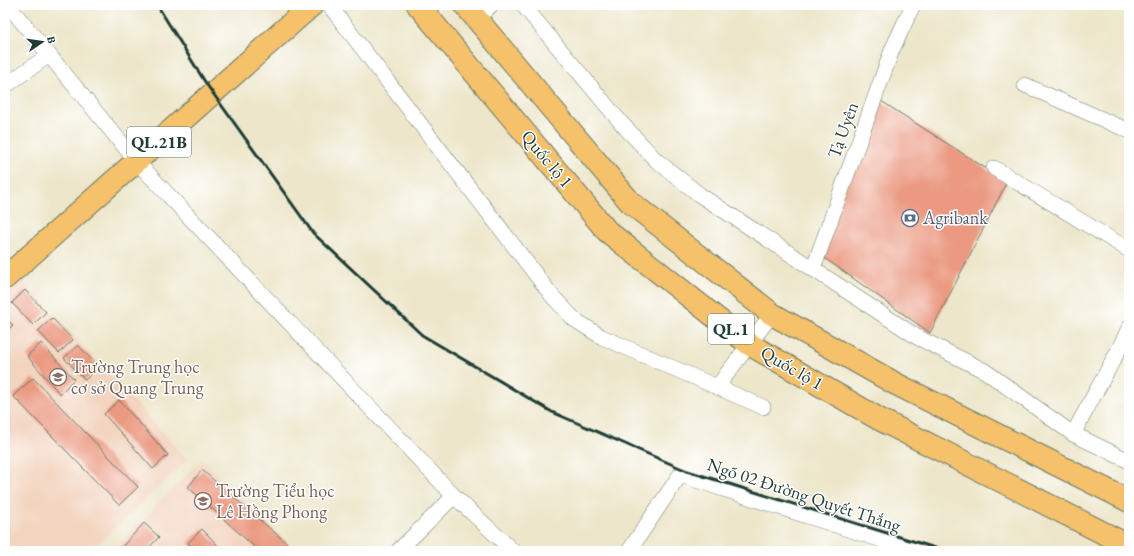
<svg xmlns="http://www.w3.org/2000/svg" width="1134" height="556" font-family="'EB Garamond',serif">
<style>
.built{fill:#f3d4bf}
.building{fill:#eb9981}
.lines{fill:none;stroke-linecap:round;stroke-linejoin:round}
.minor-casing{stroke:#677868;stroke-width:16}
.primary-casing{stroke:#677868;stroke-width:24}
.trunk-casing{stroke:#677868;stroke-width:24}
.minor{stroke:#fff;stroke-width:15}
.primary{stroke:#f5c16b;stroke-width:22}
.trunk{stroke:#f5c16b;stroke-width:22}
.rail{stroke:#1f3d34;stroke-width:3}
.labels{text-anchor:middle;stroke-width:3;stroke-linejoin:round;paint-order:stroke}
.shield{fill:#fff;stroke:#627771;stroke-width:1}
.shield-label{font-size:17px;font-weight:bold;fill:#1f3d34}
.street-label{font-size:18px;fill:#1f3d34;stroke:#fff}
.service-label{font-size:18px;fill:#4e5e75;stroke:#fff;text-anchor:start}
.education-label{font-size:18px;fill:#785e54;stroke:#fff;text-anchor:start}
</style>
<rect width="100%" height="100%" fill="#fff"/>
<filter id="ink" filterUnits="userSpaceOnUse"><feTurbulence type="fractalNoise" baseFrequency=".025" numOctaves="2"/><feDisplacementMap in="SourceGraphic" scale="8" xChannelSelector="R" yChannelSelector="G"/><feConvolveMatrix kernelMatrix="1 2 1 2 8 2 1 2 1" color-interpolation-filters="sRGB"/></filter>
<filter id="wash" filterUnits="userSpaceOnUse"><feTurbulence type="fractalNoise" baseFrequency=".012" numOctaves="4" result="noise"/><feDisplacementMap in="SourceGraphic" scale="16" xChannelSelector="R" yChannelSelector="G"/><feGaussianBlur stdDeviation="0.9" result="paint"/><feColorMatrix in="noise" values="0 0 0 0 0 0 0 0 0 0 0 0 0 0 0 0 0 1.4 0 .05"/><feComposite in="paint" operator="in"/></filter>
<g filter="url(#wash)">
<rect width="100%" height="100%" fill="#ede6ca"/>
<g class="built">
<polygon points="21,279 188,460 90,551 5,551 5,294"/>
<polygon points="202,459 295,551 112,551"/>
</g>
<g id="blocks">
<g class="building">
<polygon points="878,99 1007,182 930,333 819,254"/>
<polygon points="25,290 46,312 33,325 12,303"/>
<polygon points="5,317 13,325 5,333"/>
<polygon points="52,318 73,340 59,353 38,331"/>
<polygon points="41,343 74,379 60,394 27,356"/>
<polygon points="78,345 99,367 85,380 64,358"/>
<polygon points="33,378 138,487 119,505 13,396"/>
<polygon points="119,400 168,455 153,469 104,414"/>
<polygon points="202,470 288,544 281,551 259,551 188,487"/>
<polygon points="144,523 159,537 146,551 118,551"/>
<polygon points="202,529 223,551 196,551 188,543"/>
</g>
</g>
</g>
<g filter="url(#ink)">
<use href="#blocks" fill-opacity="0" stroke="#677868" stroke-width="1"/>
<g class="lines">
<g class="minor-casing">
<g id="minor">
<polyline points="8,5 137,162 454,496 513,551"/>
<polyline points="329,5 553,297 575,320 602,337 763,407"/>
<polyline points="523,5 622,124 657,161 700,195 917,337 985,371 1073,434"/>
<polyline points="477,19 491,5"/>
<polyline points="1025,85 1129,131"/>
<polyline points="5,86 49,55"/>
<polyline points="994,168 1129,250"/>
<polyline points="813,269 892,50 913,5"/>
<polyline points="1129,328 1117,353 1073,434 1129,461"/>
<polyline points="717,387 772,314"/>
<polyline points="398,551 454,496"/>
<polyline points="629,551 680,475 916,551"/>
</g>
</g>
<g class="primary-casing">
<polyline id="primary" points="5,278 312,5"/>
</g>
<g class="trunk-casing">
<g id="trunk">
<polyline points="418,5 607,231 749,344 879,419 1129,546"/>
<polyline points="465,5 631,203 772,314 896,384 1129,501"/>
</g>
</g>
<use href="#minor" class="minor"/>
<use href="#primary" class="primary"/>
<use href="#trunk" class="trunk"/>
<polyline class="rail" points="157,5 207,85 313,233 422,335 552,412 687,471 945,551"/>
</g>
</g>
<defs>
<g id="bank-ring" transform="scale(0.9)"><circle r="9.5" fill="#fff" stroke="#5c6f8a" stroke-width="1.5"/><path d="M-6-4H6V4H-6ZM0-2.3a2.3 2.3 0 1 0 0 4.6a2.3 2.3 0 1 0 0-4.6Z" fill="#5c6f8a"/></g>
<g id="school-ring" transform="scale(0.9)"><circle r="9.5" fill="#fff" stroke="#8d6e63" stroke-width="1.5"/><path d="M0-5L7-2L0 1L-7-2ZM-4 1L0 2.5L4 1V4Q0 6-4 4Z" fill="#8d6e63"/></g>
</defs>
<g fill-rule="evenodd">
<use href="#bank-ring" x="910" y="218"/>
<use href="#school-ring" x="58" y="377"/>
<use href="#school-ring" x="203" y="501"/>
</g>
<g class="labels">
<g class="shield">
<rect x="127" y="127" width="64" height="30" rx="3"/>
<rect x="708" y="314" width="46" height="30" rx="3"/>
</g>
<g class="shield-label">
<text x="159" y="148">QL.21B</text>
<text x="731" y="335">QL.1</text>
</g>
<g class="street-label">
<text transform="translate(843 130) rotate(-70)" y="6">Tạ Uyên</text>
<text transform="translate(547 159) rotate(50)" y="6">Quốc lộ 1</text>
<text transform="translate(792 368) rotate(30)" y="6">Quốc lộ 1</text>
<text transform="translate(804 495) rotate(18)" y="6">Ngõ 02 Đường Quyết Thắng</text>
</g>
<g class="service-label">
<text x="923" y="224">Agribank</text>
</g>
<g class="education-label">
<text x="71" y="373">Trường Trung học<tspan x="71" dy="21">cơ sở Quang Trung</tspan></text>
<text x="216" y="497">Trường Tiểu học<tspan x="216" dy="21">Lê Hồng Phong</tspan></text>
</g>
</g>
<rect width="1134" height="556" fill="none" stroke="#fff" stroke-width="20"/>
<g transform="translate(42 42) rotate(77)" stroke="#ffffff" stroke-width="3" paint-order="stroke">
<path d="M0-3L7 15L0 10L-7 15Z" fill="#1f3d34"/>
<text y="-6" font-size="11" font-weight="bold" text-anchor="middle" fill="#1f3d34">B</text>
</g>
</svg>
